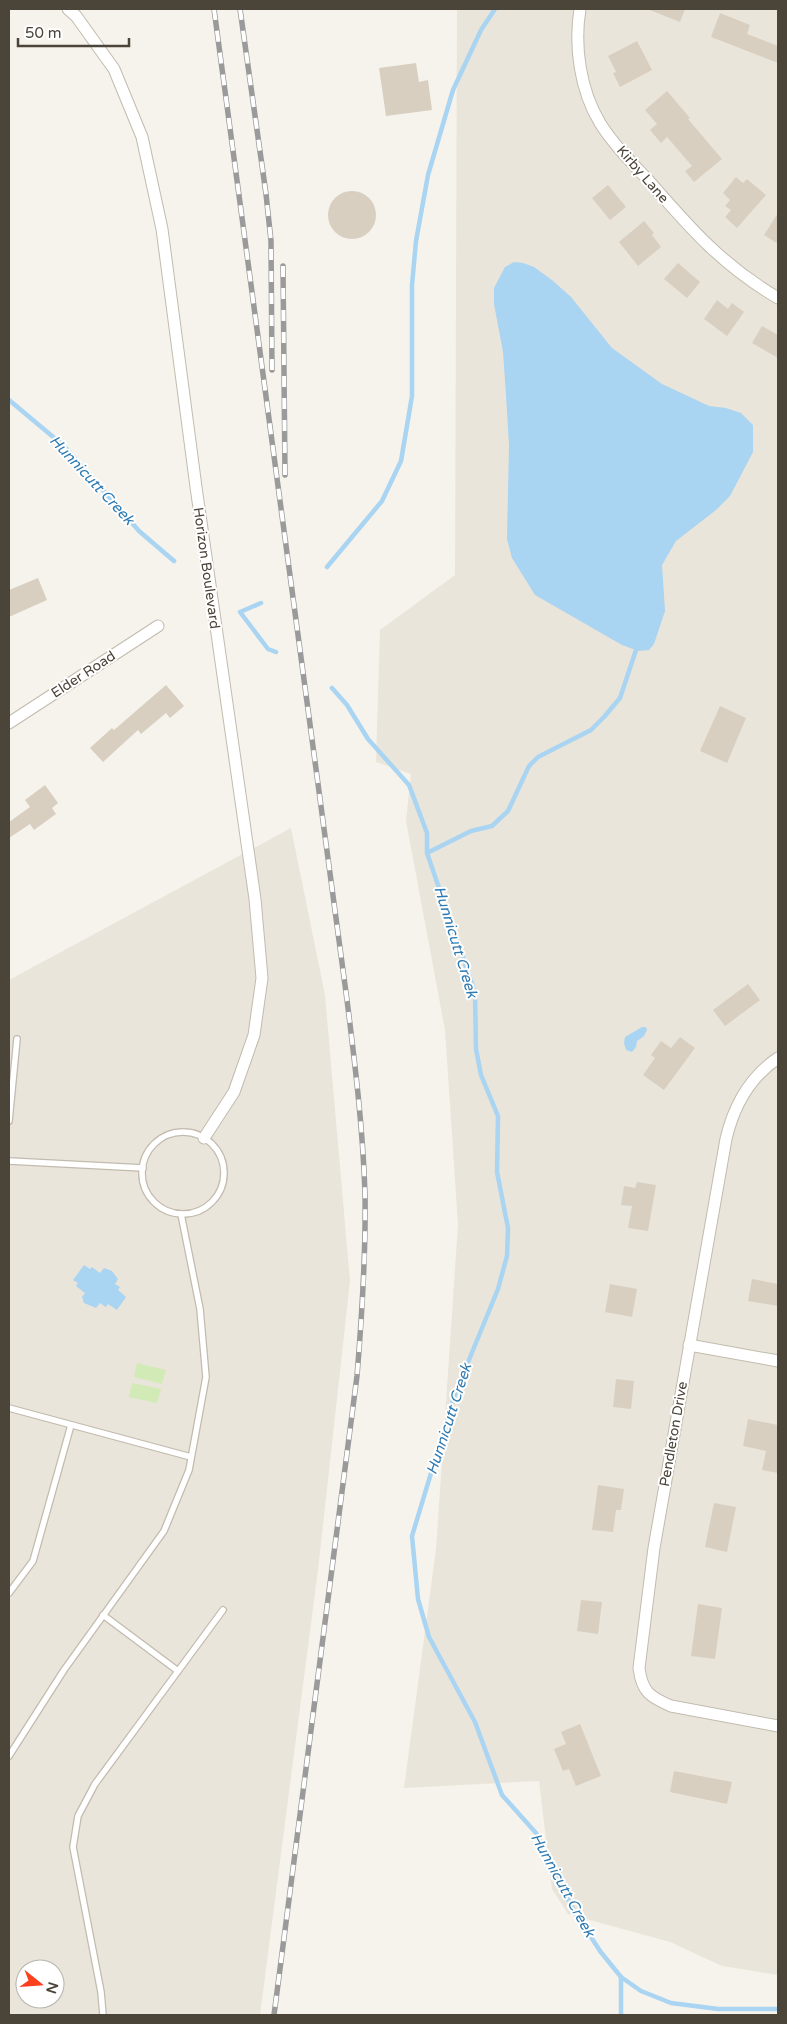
<svg xmlns="http://www.w3.org/2000/svg" width="787" height="2024" font-family="'Varela Round',sans-serif">
<style>
.residential{fill:#eae5da;fill-rule:evenodd}
.green{fill:#d2eab5}
.water{fill:#a9d4f2}
.lines{fill:none;stroke-linecap:round;stroke-linejoin:round}
.stream{stroke:#a9d4f2;stroke-width:4.5}
.building{fill:#d8cfc1}
.service-casing{stroke:#c2bbae;stroke-width:8}
.minor-casing{stroke:#c2bbae;stroke-width:13}
.service{stroke:#fff;stroke-width:5.5}
.minor{stroke:#fff;stroke-width:11}
.rail-casing{stroke:#9a9a9a;stroke-width:5.5}
.rail{stroke:#fff;stroke-width:4;stroke-dasharray:11;stroke-linecap:butt}
.labels{text-anchor:middle;stroke-width:4;stroke-linejoin:round;paint-order:stroke}
.street-label{font-size:14px;fill:#4b4439;stroke:#fff}
.water-label{font-size:15px;font-style:italic;fill:#2e7ab2;stroke:#fff}
</style>
<rect width="100%" height="100%" fill="#f6f3ec"/>
<g class="residential">
<polygon points="457,9 778,9 778,1975 722,1966 670,1942 568,1914 552,1889 539,1781 404,1788 436,1549 458,1225 445,1030 406,821 411,774 376,762 380,630 455,575"/>
<path d="M291 828 325 995 350 1281 318 1570 260 2015H9V980ZM25 1969H55V1999H25Z"/>
</g>
<g class="green">
<polygon points="137,1363 166,1370 162,1384 134,1377"/>
<polygon points="132,1383 161,1389 157,1403 129,1397"/>
</g>
<g class="water">
<polygon points="514,262 523,263 534,267 552,280 571,297 612,348 662,384 709,406 726,408 741,413 753,425 753,452 730,496 716,510 676,541 662,565 665,611 654,644 649,650 638,651 622,645 535,595 512,558 507,539 509,445 506,395 503,352 494,304 494,288 505,267"/>
<polygon points="642,1027 646,1027 647,1030 644,1036 637,1041 636,1047 632,1052 626,1050 624,1043 625,1037"/>
<polygon points="84,1265 90,1269 92,1267 100,1273 104,1268 112,1271 118,1279 115,1284 120,1287 118,1290 126,1297 117,1310 108,1304 106,1307 100,1303 96,1308 84,1303 82,1297 85,1293 76,1286 78,1283 73,1280"/>
</g>
<g class="lines">
<g class="stream">
<polyline points="9,400 64,446 139,531 174,561"/>
<polyline points="327,567 382,501 401,461 412,396 412,285 416,241 428,175 453,90 481,30 495,9"/>
<polyline points="261,603 240,612 268,649 276,652"/>
<polyline points="332,688 347,705 368,739 409,785 427,833 427,853 475,993 476,1049 481,1075 498,1116 497,1172 508,1228 507,1256 498,1289 455,1394 412,1536 418,1599 429,1637 475,1722 502,1795 536,1833 573,1909 600,1951 621,1977 641,1991 671,2003 718,2009 778,2009"/>
<polyline points="427,853 471,831 492,826 508,811 529,766 538,757 591,730 604,717 620,698 636,650"/>
<polyline points="621,2015 621,1977"/>
</g>
</g>
<g class="building">
<polygon points="647,9 685,9 680,22"/>
<polygon points="720,13 750,25 747,34 778,46 778,63 711,37"/>
<polygon points="637,41 652,70 620,87 613,73 616,72 608,56"/>
<polygon points="416,63 419,82 428,80 432,110 386,116 379,68"/>
<polygon points="667,91 690,118 688,119 722,159 694,182 685,171 692,166 667,137 661,143 650,130 657,124 645,110"/>
<polygon points="736,177 743,183 747,179 766,195 737,228 725,217 731,210 725,206 730,200 723,193"/>
<polygon points="608,185 626,207 610,220 592,198"/>
<circle cx="352" cy="215" r="24"/>
<polygon points="778,213 778,244 764,235"/>
<polygon points="644,221 654,233 652,235 661,247 638,266 619,242"/>
<polygon points="678,263 700,282 687,298 664,279"/>
<polygon points="717,300 728,309 732,303 744,312 727,336 704,319"/>
<polygon points="762,326 778,335 778,358 752,343"/>
<polygon points="38,578 47,600 9,617 9,590"/>
<polygon points="166,685 184,706 170,718 166,713 141,734 138,730 103,762 90,748 112,728 114,730"/>
<polygon points="720,706 746,718 727,763 700,751"/>
<polygon points="45,785 58,803 52,808 56,814 34,830 30,824 9,838 9,822 30,807 25,800"/>
<polygon points="748,984 760,1000 725,1026 713,1010"/>
<polygon points="680,1037 695,1048 664,1090 643,1075 655,1058 651,1055 661,1041 671,1048"/>
<polygon points="637,1182 656,1185 648,1231 628,1228 632,1206 621,1205 624,1186 635,1188"/>
<polygon points="752,1279 778,1284 778,1306 748,1301"/>
<polygon points="610,1284 637,1289 632,1317 605,1312"/>
<polygon points="616,1379 634,1381 631,1409 613,1407"/>
<polygon points="748,1419 778,1425 778,1473 762,1470 766,1451 743,1446"/>
<polygon points="598,1485 624,1489 621,1510 616,1510 613,1532 592,1530"/>
<polygon points="714,1503 736,1507 727,1552 705,1547"/>
<polygon points="581,1600 602,1602 598,1634 577,1631"/>
<polygon points="698,1604 722,1608 715,1659 691,1656"/>
<polygon points="580,1724 601,1776 576,1786 569,1769 563,1771 554,1749 566,1744 561,1732"/>
<polygon points="674,1771 732,1782 727,1804 670,1792"/>
</g>
<g class="lines">
<g class="service-casing">
<g id="service">
<polyline points="9,1121 17,1039"/>
<circle cx="183" cy="1173" r="41"/>
<polyline points="9,1161 143,1168"/>
<polyline points="9,1408 191,1457"/>
<polyline points="9,1593 33,1561 71,1425"/>
<polyline points="103,1615 178,1671"/>
<polyline points="9,1756 64,1670 164,1531 189,1470 206,1377 200,1309 181,1214"/>
<polyline points="103,2015 101,1992 73,1847 78,1816 95,1784 223,1610"/>
</g>
</g>
<g class="minor-casing">
<g id="minor">
<polyline points="68,9 76,16 114,69 142,137 162,229 196,487 255,899 262,978 254,1035 234,1092 204,1138"/>
<path d="M580 9C574 46 580 90 600 123 613 144 632 163 649 181 690 228 723 266 778 298"/>
<polyline points="9,723 158,626"/>
<path d="M778 1058C750 1077 734 1105 726 1139L654 1548 639 1668C642 1692 650 1697 671 1706L778 1726"/>
<polyline points="689,1345 778,1361"/>
</g>
</g>
<use href="#service" class="service"/>
<use href="#minor" class="minor"/>
<g class="rail-casing">
<g id="rail">
<path d="M214 9 347 1000C355 1064 363 1129 365 1194 366 1255 362 1315 357 1376L274 2015"/>
<polyline points="240,9 266,194 271,241 272,370"/>
<polyline points="283,266 285,475"/>
</g>
</g>
<use href="#rail" class="rail"/>
</g>
<g class="labels">
<g class="street-label">
<text transform="translate(643 174) rotate(49)" y="5">Kirby Lane</text>
<text transform="translate(207 568) rotate(82)" y="5">Horizon Boulevard</text>
<text transform="translate(83 674) rotate(-33)" y="5">Elder Road</text>
<text transform="translate(673 1434) rotate(-80)" y="5">Pendleton Drive</text>
</g>
<g class="water-label">
<text transform="translate(92 480) rotate(47)" y="5">Hunnicutt Creek</text>
<text transform="translate(456 942) rotate(73)" y="5">Hunnicutt Creek</text>
<text transform="translate(449 1419) rotate(-72)" y="5">Hunnicutt Creek</text>
<text transform="translate(563 1885) rotate(61)" y="5">Hunnicutt Creek</text>
</g>
</g>
<rect width="787" height="2024" fill="none" stroke="#4b4439" stroke-width="20"/>
<g transform="translate(40 1984) rotate(107)"><circle r="24" fill="#ffffff" stroke="#b7b4b0"/>
<path d="M0-4L9 19L0 12L-9 19Z" fill="#fc3f1d"/>
<text y="-8" font-size="14" font-weight="bold" text-anchor="middle" fill="#4b4439">N</text>
</g>
<path d="M18 38v8h111v-8" fill="none" stroke="#4b4439" stroke-width="2.5"/>
<text x="25" y="38" font-size="15" fill="#4b4439" stroke="#ffffff" stroke-width="4" paint-order="stroke">50 m</text>
</svg>
